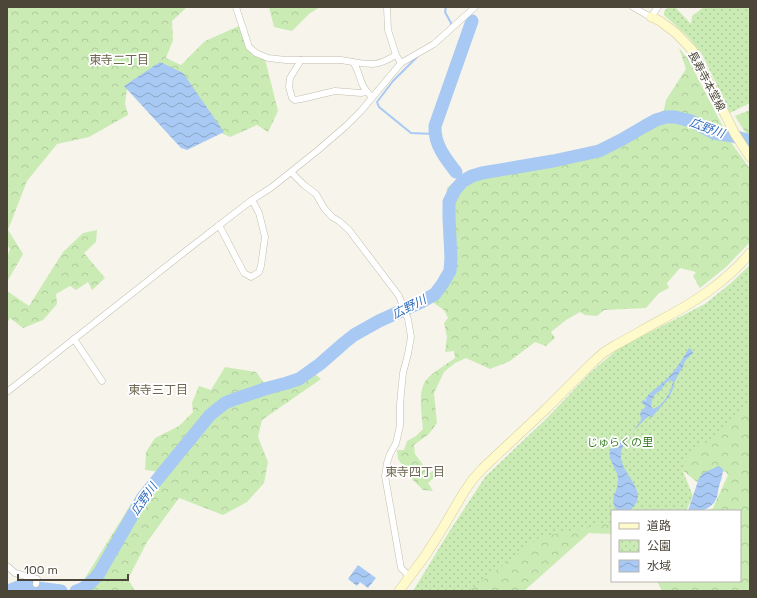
<svg xmlns="http://www.w3.org/2000/svg" width="757" height="598" font-family="'Space Grotesk','Noto Sans JP',sans-serif">
<style>
.forest{fill:url(#forest-crowns)}
.park{fill:url(#park-dots)}
.water{fill:url(#water-waves);fill-rule:evenodd}
.lines{fill:none;stroke-linecap:round;stroke-linejoin:round}
.stream{stroke:#a7c9f3;stroke-width:2}
.river{stroke:#a7c9f3;stroke-width:13}
.street-casing{stroke:#c2bead;stroke-width:7}
.secondary-casing{stroke:#d7cf9a;stroke-width:10}
.street{stroke:#fff;stroke-width:6}
.secondary{stroke:#fffacc;stroke-width:9}
.labels{text-anchor:middle;stroke-width:3.5;stroke-linejoin:round;paint-order:stroke}
.street-label{font-size:11px;fill:#4b4638;stroke:#fff}
.park-label{font-size:11px;fill:#3d8029;stroke:#fff}
.neighbourhood-label{font-size:12px;fill:#6e664f;stroke:#fff}
.water-label{font-size:12px;font-style:italic;fill:#2d6bbb;stroke:#fff}
</style>
<defs>
<pattern id="forest-crowns" width="20" height="18" patternUnits="userSpaceOnUse"><rect width="20" height="18" fill="#caebb4"/><path d="M2 6a3 3 0 1 1 6 0M12 15a3 3 0 1 1 6 0" fill="none" stroke="#afcb9c"/></pattern>
<pattern id="park-dots" width="8" height="8" patternUnits="userSpaceOnUse"><rect width="8" height="8" fill="#caebb4"/><path d="M2 2h.1M6 6h.1" fill="none" stroke="#afcb9c" stroke-width="1.8" stroke-linecap="round"/></pattern>
<pattern id="water-waves" width="16" height="10" patternUnits="userSpaceOnUse"><rect width="16" height="10" fill="#a7c9f3"/><path d="M0 5q4-4 8 0t8 0" fill="none" stroke="#8aa5c6"/></pattern>
</defs>
<rect width="100%" height="100%" fill="#f6f4eb"/>
<g class="forest">
<polygon points="7,7 187,7 172,21 173,40 166,58 181,65 205,41 239,26 252,55 265,59 278,111 268,132 257,125 230,137 127,89 125,103 128,115 89,137 57,144 27,181 8,230 23,254 7,282 7,257 10,249 7,245"/>
<polygon points="269,7 320,7 309,14 292,31 274,27"/>
<path d="M679 48 688 59 707 96 732 144 750 169V242L726 267 700 288 693 276 696 272 680 268 667 283 669 288 659 293 646 308 604 310 597 316 585 315 580 312 566 320 551 332 555 338 546 346 535 342 510 361 490 369 466 358 455 363 444 372 434 393 437 423 429 434 414 445 415 454 429 473 435 470 438 474 428 483 433 491 423 490 413 480 398 459 397 450H404L407 441 416 436 423 429C422 415 417 390 427 379 434 371 446 365 455 358L454 351 445 352 447 337 444 323 448 318 444 310 431 301 444 288 454 265 456 237 453 223 444 207 447 188 468 171 520 161 592 149 664 110 666 100 686 69Z"/>
<polygon points="750,110 750,138 745,132 735,116"/>
<polygon points="97,230 96,242 84,253 105,278 92,290 88,282 76,290 70,286 56,294 57,304 43,320 23,328 10,318 7,323 7,291 29,306 63,252 83,233"/>
<polygon points="225,367 256,372 264,383 292,379 308,368 321,379 262,420 258,437 268,462 264,483 247,502 223,515 179,498 147,542 128,579 135,591 77,591 131,504 161,472 145,470 146,452 155,438 179,426 193,412 192,403 199,386 211,390"/>
<polygon points="750,379 750,591 662,591 657,581 740,581 740,511 707,511 713,508 728,475 725,471 697,482 677,466"/>
<polygon points="612,511 612,534 589,533 524,591 459,591 530,535"/>
</g>
<g class="park">
<polygon points="668,7 675,7 691,24 692,16 704,7 749,7 750,9 750,103 730,113 702,54 688,37 664,15 664,12"/>
<polygon points="750,265 750,403 715,439 692,449 682,469 693,496 686,511 612,511 612,524 610,523 540,537 469,591 413,591 449,532 485,477 547,418 591,372 619,348 705,304 731,283"/>
</g>
<g class="water">
<polygon points="160,62 183,73 224,132 187,150 181,148 124,86"/>
<path d="M689 348 692 350 693 353 685 361 683 367 679 373 674 383 673 389 669 397 652 417 649 416C639 425 623 439 621 453 618 474 654 492 629 511H617C611 503 615 501 613 494H615C616 489 619 484 618 478 617 468 606 459 611 448 614 443 619 442 624 439 631 436 637 426 641 420L640 413 646 406 644 405 642 402 643 400 646 401V398L649 394C657 387 666 381 673 372 679 365 684 356 689 348ZM670 380 673 382C670 392 665 405 653 409L651 406C652 399 653 394 660 391L666 383Z"/>
<polygon points="719,466 723,469 722,477 719,486 717,497 714,503 708,508 701,511 688,511 699,478 703,473"/>
<polygon points="358,565 376,578 368,588 360,582 357,586 348,579"/>
</g>
<g class="lines">
<g class="stream">
<polyline points="446,7 445,12 451,23 451,26"/>
<polyline points="417,57 393,81 377,102 379,107 411,133 435,134"/>
<polyline points="461,178 463,181"/>
</g>
<g class="river">
<path d="M456 172C445 158 434 144 435 126L472 21"/>
<polyline points="9,591 13,589 21,586 61,591"/>
<path d="M76 591C86 589 91 582 98 575L143 497 210 415 225 403 235 399 268 388 287 383 299 379 320 364 344 343 354 335 379 321 421 302 435 294 443 283 450 271 451 258 449 218V202L455 190 463 181 472 176 482 173 553 161 599 151 621 140 645 126 656 120 666 117H675L691 121 714 133 733 136 750 141"/>
</g>
<g class="street-casing">
<g id="street">
<path d="M236 7 249 47 256 53 268 58 286 60H341L353 62C362 75 358 85 372 97"/>
<polyline points="387,7 388,30 396,55 401,63"/>
<polyline points="633,7 645,14 651,17 658,7"/>
<polyline points="301,60 290,78 289,87 292,98 295,100 301,99 335,91 361,93 366,92"/>
<path d="M353 62C374 65 377 66 396 55"/>
<polyline points="291,172 304,185 316,194 324,208 332,217 339,221 349,230 399,296 408,319 411,337 408,354 403,373 400,404 400,426 396,443 390,454 387,463 385,476 401,568 410,577"/>
<polyline points="219,225 244,273 251,277 259,272 261,266 265,237 259,213 252,200"/>
<polyline points="74,339 102,381"/>
<polyline points="7,392 187,250 252,200 272,187 317,151 346,126 361,111 401,63 434,44 475,7"/>
<polyline points="7,566 15,573 37,579 36,584"/>
</g>
</g>
<g class="secondary-casing">
<g id="secondary">
<polyline points="651,17 660,21 677,34 693,51 735,134 750,157"/>
<path d="M399 591 425 556 441 531 464 492 473 479 483 468 546 409 593 362 603 353 614 346C629 338 644 329 659 321 693 303 725 283 750 253"/>
</g>
</g>
<use href="#street" class="street"/>
<use href="#secondary" class="secondary"/>
</g>
<g class="labels">
<g class="street-label">
<text transform="translate(707 81) rotate(62)" y="4">長寿寺本堂線</text>
</g>
<g class="park-label">
<text x="620" y="446">じゅらくの里</text>
</g>
<g class="neighbourhood-label">
<text x="119" y="64">東寺二丁目</text>
<text x="158" y="394">東寺三丁目</text>
<text x="415" y="476">東寺四丁目</text>
</g>
<g class="water-label">
<text transform="translate(707 128) rotate(20)" y="4">広野川</text>
<text transform="translate(409 307) rotate(-27)" y="4">広野川</text>
<text transform="translate(144 499) rotate(-55)" y="4">広野川</text>
</g>
</g>
<rect width="757" height="598" fill="none" stroke="#4b4638" stroke-width="16"/>
<rect x="611" y="510" width="130" height="72" fill="#ffffff" stroke="#b7b5af"/>
<rect x="619" y="523" width="20" height="6" fill="#fffacc" stroke="#b7b5af"/>
<text x="647" y="530" font-size="12" fill="#4b4638">道路</text>
<rect x="619" y="540" width="20" height="12" fill="url(#park-dots)" stroke="#b7b5af"/>
<text x="647" y="550" font-size="12" fill="#4b4638">公園</text>
<rect x="619" y="560" width="20" height="12" fill="url(#water-waves)" stroke="#b7b5af"/>
<text x="647" y="570" font-size="12" fill="#4b4638">水域</text>
<path d="M18 574v6h110v-6" fill="none" stroke="#4b4638" stroke-width="2"/>
<text x="24" y="574" font-size="12" fill="#4b4638" stroke="#ffffff" stroke-width="3" paint-order="stroke">100 m</text>
</svg>
